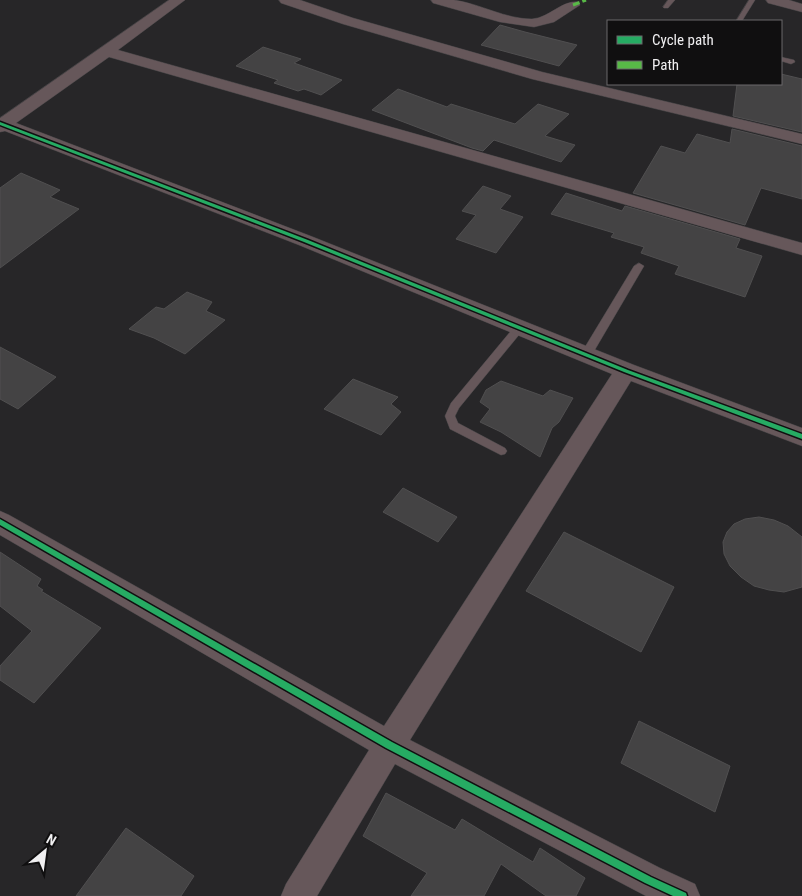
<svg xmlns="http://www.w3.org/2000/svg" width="802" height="896" font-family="'Roboto Condensed',sans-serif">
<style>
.building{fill:#444344;stroke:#504f50}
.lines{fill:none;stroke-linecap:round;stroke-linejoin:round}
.service-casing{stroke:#434244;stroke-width:1}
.minor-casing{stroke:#434244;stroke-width:1}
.service{fill:#66575a;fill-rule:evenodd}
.minor{fill:#66575a;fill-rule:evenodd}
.quiet{stroke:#58b947;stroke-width:3;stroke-dasharray:7 3;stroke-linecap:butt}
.cycleway-casing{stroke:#100f10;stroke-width:3}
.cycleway{fill:#26ab63;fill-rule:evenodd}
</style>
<rect width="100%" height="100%" fill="#272628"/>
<g class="building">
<polygon points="500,25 525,32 577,45 559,66 481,45"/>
<polygon points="263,47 301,59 294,63 342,80 321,95 304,89 298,91 274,83 278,80 236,66"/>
<polygon points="781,74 802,79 802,132 733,116 737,84 781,84"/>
<polygon points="398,89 447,107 451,104 515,124 538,104 569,114 545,136 575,145 561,162 494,140 483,151 472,148 372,110"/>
<polygon points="732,129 802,146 802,199 761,188 745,225 633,193 661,146 685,153 697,134 730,143"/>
<polygon points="21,173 60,190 50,197 79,209 0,268 0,188"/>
<polygon points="483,186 511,196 500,209 523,217 496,253 456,239 476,215 462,211"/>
<polygon points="566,193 622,211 625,206 740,239 736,248 762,256 745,297 675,274 679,266 641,253 644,247 611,237 614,233 551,214"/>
<polygon points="187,292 212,302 206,311 225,320 185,354 154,338 129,329 156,307 164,309"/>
<polygon points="0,347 56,377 18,409 0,399"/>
<polygon points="353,379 398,397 391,404 401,412 381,435 324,409"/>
<polygon points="501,381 543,396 550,390 573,398 559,422 552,428 540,457 501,432 480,422 490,409 480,402 486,390"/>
<polygon points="403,488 457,517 438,542 383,512"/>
<polygon points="759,517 774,520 788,526 802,537 802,587 784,592 769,590 754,586 741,577 730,566 724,554 723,542 727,532 734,524 745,519"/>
<polygon points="564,532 674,587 641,652 526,591"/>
<polygon points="0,552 41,579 37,586 43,590 41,591 101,628 34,703 0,680 0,666 32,631 0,606"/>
<polygon points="639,721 730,766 715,812 621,763"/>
<polygon points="386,793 455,830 462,819 533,862 540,848 585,878 576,896 546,896 501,864 484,896 411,896 427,873 363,836"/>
<polygon points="126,828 194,876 181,896 76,896"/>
</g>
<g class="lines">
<g class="service-casing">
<g id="service">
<polygon points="668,0 675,0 668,8 664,8 663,7"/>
<polygon points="749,0 755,0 742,21 736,21"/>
<polygon points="781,57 794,60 795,62 791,64 781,61"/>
<polygon points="639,263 644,266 590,358 582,358 581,355 582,352 634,266"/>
<polygon points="519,325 524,328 523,330 459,408 455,416 458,423 505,448 507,451 505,454 501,455 450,429 445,416 451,403 515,326"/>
</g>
</g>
<g class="minor-casing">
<g id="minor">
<polygon points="169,0 185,0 118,50 802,243 802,255 109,57 16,123 313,237 634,365 802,428 802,446 631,381 410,740 660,868 695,884 700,896 646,896 395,764 317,896 281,896 286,884 369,750 0,535 0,511 9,515 384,726 612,374 299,245 5,131 0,132 0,118"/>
<polygon points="279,0 300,0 353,18 542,72 802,134 802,144 532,79 343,24 281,3"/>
<path d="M431 0C438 0 447 0 454 0 481 4 505 19 532 19 549 18 562 0 578 2L580 5 554 22 534 27 500 22 433 3Z"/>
<polygon points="766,0 789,0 802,4 802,12 768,3"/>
</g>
</g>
<use href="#service" class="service"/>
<use href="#minor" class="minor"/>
<polyline class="quiet" points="573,5 586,0"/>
<g class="cycleway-casing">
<g id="cycleway">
<polygon points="0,122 308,240 628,370 802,434 802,439 624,372 304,242 0,125"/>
<polygon points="0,519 392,742 651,877 686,893 687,896 673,896 645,883 386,748 0,525"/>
</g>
</g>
<use href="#cycleway" class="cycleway"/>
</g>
<rect x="607" y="20" width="175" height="65" fill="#100f10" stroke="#6a696a"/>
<rect x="617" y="36" width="25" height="8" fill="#26ab63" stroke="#6a696a"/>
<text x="652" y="45" font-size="15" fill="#f0eff1">Cycle path</text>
<rect x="617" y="61" width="25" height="8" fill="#58b947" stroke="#6a696a"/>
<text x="652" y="70" font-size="15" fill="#f0eff1">Path</text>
<g transform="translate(45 851) rotate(29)" stroke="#100f10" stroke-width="4" paint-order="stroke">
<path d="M0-4L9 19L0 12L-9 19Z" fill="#f0eff1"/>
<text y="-8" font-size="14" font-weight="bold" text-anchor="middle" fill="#f0eff1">N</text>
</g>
</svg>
